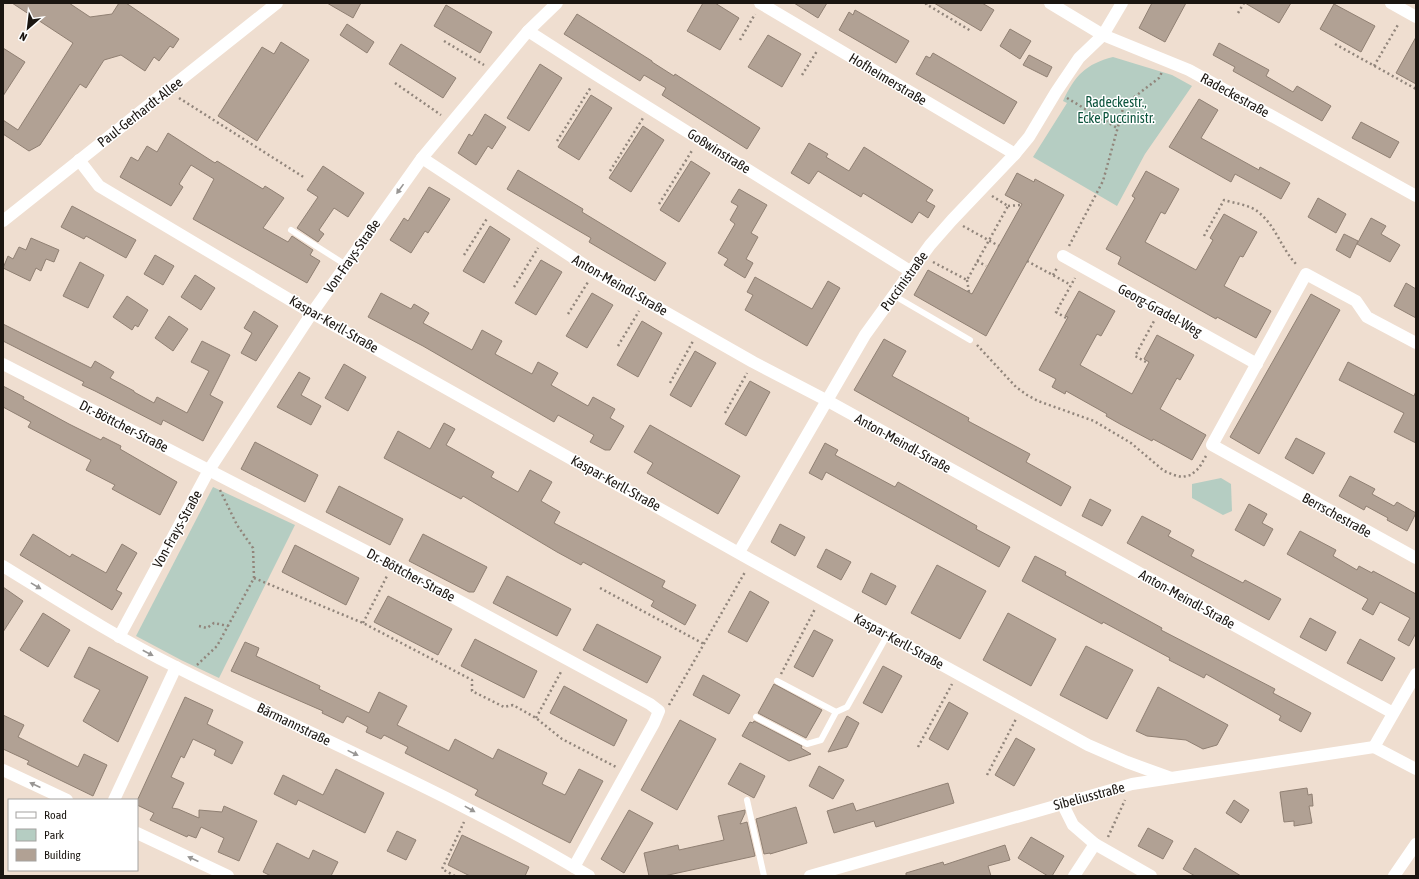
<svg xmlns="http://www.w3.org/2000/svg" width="1419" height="879" font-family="'Asap Condensed',sans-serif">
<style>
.green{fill:#b5cdc2}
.building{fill:#b1a194;stroke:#908073}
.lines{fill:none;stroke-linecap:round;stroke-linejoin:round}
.path{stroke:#91857b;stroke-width:2.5;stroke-dasharray:2 3;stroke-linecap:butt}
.service{stroke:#fff;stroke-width:6}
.minor{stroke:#fff;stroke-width:12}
.oneway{fill:#989694}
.labels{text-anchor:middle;stroke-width:3;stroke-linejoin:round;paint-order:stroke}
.street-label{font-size:14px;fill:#1b1611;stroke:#fff}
.park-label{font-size:14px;fill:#0c543d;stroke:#fff}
</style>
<rect width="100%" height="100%" fill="#efded0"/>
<g class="green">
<path d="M1113 57 1172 75 1192 86 1145 154 1117 206 1033 157 1067 103 1063 101C1075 75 1086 64 1113 57Z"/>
<polygon points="1221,478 1231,484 1232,511 1223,515 1192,498 1192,484"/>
<polygon points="213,487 295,525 219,678 181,660 136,636"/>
</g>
<g class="building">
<polygon points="12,3 69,3 90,17 112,14 119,3 126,3 179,39 173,48 170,46 159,61 154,57 145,71 121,55 104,60 86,88 80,84 40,145 29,151 3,134 3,120 18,130 73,43"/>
<polygon points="327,3 361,3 353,18"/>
<polygon points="703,3 715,3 739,18 720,50 687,31"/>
<polygon points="794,3 827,3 818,18"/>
<polygon points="934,3 982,3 994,10 981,31"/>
<polygon points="1152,3 1186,3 1165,42 1139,28"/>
<polygon points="1245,3 1291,3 1279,23"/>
<polygon points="1334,4 1375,26 1361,52 1320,29"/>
<polygon points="446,5 492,32 480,53 434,26"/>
<polygon points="855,10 909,41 896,63 839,30 849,12 853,15"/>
<polygon points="577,14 652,61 652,62 674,76 675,74 760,128 747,149 662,95 666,88 644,75 640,81 564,34"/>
<polygon points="347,24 374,42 367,53 340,35"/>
<polygon points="1010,29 1031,41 1020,59 1000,46"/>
<polygon points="768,35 801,54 782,87 748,67"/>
<polygon points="1416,37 1416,84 1396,73"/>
<polygon points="281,42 309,60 257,141 218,116 262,47 274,54"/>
<polygon points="1219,43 1269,70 1266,76 1293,92 1297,86 1331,106 1322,121 1233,71 1235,67 1213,55"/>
<polygon points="401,44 456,78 443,98 389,64"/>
<polygon points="3,48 25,62 3,96"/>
<polygon points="933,53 1017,102 1004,124 916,74 926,56 930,58"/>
<polygon points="1029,55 1052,67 1047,77 1023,65"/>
<polygon points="540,64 562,78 529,131 507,118"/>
<polygon points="591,95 612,108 579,160 558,147"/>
<polygon points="1199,99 1218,110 1201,138 1259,170 1260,167 1290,183 1281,199 1235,174 1231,182 1169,147"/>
<polygon points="485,114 506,127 492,149 488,146 476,165 458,153 469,134 472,136"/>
<polygon points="1361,122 1399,142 1390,158 1352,138"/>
<polygon points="643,126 664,140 631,192 609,178"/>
<polygon points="168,133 215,163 217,161 263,189 265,186 284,198 263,228 288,242 292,236 313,250 310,255 320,261 307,283 193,219 214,179 191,165 179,184 183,187 171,206 120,177 131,157 138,161 147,146 157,152"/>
<polygon points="809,143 828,154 826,157 849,171 864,147 933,190 926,201 935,206 928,218 919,212 912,223 863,193 861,197 818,171 809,184 791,173"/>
<polygon points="691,161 710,173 679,222 660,210"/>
<polygon points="323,166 364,193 348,217 334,208 319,230 324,234 318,242 297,228 318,197 307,190"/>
<polygon points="518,170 583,209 582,212 666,263 655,281 589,242 591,238 507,189"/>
<polygon points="1146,171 1179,189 1165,214 1161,212 1145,242 1196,270 1213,240 1210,238 1224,214 1257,232 1243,257 1240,256 1224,286 1271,311 1256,338 1217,317 1216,319 1118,264 1121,257 1106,249 1135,198 1132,196"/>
<polygon points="1017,173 1034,182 1035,179 1064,195 986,336 914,295 928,270 972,294 1022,204 1005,195"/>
<polygon points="429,187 450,199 428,233 425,231 411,253 390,240 404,218 408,221"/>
<polygon points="739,189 767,205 751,233 758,237 746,259 753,263 745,278 724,265 728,259 718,253 735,224 730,220 738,206 731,202"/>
<polygon points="1318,198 1346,214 1336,233 1308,217"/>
<polygon points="72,206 136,240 126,258 86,236 84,239 61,227"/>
<polygon points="1371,218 1386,226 1381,234 1400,245 1390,262 1357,244"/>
<polygon points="490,226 510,239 484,283 463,271"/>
<polygon points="1344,234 1358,241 1350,258 1336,250"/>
<polygon points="31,238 59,250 54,262 46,259 41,271 36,268 30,281 3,268 8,256 13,259 19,247 26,250"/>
<polygon points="155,255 174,266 163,285 144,274"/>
<polygon points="541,260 562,272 536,315 515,303"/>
<polygon points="80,262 104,275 88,308 63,296"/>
<polygon points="195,275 215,288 201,310 181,297"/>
<polygon points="755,277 812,309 828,281 840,288 807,346 745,310 753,295 747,292"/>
<polygon points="1406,283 1416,289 1416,318 1394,306"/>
<polygon points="1079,291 1115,311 1101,336 1097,334 1080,365 1132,394 1149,362 1144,359 1157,335 1194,355 1180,380 1177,378 1160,409 1206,435 1192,460 1153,439 1152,441 1120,424 1106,416 1107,414 1066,391 1065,394 1052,387 1056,379 1039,370 1068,317 1065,316"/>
<polygon points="381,293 411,309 414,304 429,313 423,323 472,350 482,330 502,341 495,354 532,374 538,362 558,373 551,385 588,406 593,397 615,409 610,418 624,426 610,450 605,450 590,442 594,435 558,415 554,422 423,346 368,317"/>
<polygon points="592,293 613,305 587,348 566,336"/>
<polygon points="1311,294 1340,310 1259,454 1230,437"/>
<polygon points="127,296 148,310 138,327 135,325 132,330 113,317"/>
<polygon points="254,311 278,326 256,361 241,353 252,333 244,328"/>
<polygon points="169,316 188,329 173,351 155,338"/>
<polygon points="642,321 662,333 638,377 617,365"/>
<polygon points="3,324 91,368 95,361 114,372 110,378 134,391 134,392 154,403 157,397 187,413 209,371 191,362 202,341 230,355 210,395 223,402 203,441 163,420 161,425 95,391 82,385 84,382 3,341"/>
<polygon points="884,339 906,351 892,376 969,418 968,421 1030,454 1026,462 1071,487 1061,506 854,390"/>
<polygon points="695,351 716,363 691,407 670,395"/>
<polygon points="1348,362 1414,396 1416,391 1416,443 1394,432 1404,413 1339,380"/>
<polygon points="344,364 366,377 348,411 325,398"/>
<polygon points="299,372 310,378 301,395 321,406 311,425 277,407"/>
<polygon points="750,381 770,392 746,436 725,424"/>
<polygon points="3,386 24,397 23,399 69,424 101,440 103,437 121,446 120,449 177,482 160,515 112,489 115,485 86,470 91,460 28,427 31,422 3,407"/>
<polygon points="444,423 455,429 446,445 494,472 491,477 518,492 530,470 552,482 541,501 560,512 554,523 665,581 662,587 696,605 685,625 651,606 654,601 583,562 581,565 557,552 463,496 461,499 384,458 398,431 430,449"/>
<polygon points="650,425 740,476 718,514 647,473 653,463 634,452"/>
<polygon points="1296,438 1325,453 1313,474 1285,458"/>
<polygon points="255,442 318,475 305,502 241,469"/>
<polygon points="825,443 838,450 835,455 895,487 898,482 977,526 976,529 1010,547 999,567 826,472 822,480 809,473"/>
<polygon points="1350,476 1375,489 1372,494 1394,506 1397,502 1416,513 1407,531 1387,520 1388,518 1366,506 1364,510 1339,496"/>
<polygon points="339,486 403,519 390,545 326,512"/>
<polygon points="1090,499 1111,510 1102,526 1082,516"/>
<polygon points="1249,504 1267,514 1262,523 1273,529 1264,546 1235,530"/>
<polygon points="1142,516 1171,531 1168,536 1194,550 1191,556 1243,583 1245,580 1281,599 1269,620 1127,543"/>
<polygon points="780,524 805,537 795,556 771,542"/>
<polygon points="1300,531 1336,550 1333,556 1357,570 1359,566 1372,573 1373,571 1416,594 1416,633 1409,646 1398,640 1410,618 1380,602 1373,615 1362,609 1368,599 1287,554"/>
<polygon points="33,534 70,557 72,554 106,573 122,544 137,553 116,590 122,593 112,610 20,555"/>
<polygon points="423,534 487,567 474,592 469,592 409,561"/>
<polygon points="295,545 359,578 346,605 282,572"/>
<polygon points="826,549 851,562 841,580 817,567"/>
<polygon points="1035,556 1066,572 1065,575 1162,628 1161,630 1275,689 1273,693 1311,713 1301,732 1279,720 1281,716 1206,674 1204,678 1169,660 1170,658 1103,622 1102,624 1022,581"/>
<polygon points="937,565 986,591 960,639 911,613"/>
<polygon points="871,573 896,586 886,605 862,592"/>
<polygon points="507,576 571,609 557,636 493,603"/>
<polygon points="3,587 23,601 3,632"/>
<polygon points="750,591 769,602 747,642 728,632"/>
<polygon points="388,596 452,629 438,655 374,622"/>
<polygon points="43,613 70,630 48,667 20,650"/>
<polygon points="1008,613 1056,639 1031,686 983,660"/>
<polygon points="1310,618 1336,632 1326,651 1300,637"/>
<polygon points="597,624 661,657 647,683 583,650"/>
<polygon points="814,630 833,640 813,677 794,667"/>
<polygon points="475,639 537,671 524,698 461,666"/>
<polygon points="1360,639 1395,658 1382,681 1347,663"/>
<polygon points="245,642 259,648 256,656 320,686 319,689 369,713 379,692 407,706 397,725 449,751 455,739 493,759 498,749 547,773 542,784 565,795 579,769 603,781 570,843 475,795 478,790 405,753 408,747 384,735 381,739 366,732 368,727 347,716 343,723 322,713 323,711 231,671"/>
<polygon points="1086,646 1133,670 1107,719 1060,695"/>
<polygon points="89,647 148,677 118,742 83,721 100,690 74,677"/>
<polygon points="883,666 902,676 882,713 863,703"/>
<polygon points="703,675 740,695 729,714 693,695"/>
<polygon points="774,684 822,710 806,738 758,713"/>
<polygon points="564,686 627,720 614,746 550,713"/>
<polygon points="1158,687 1228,725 1217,745 1203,749 1186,740 1147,736 1136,731"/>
<polygon points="185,697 213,710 207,724 243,742 232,764 214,755 216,750 193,739 184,758 181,756 171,777 184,783 172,808 178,809 199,818 199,810 222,812 224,806 257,821 239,861 218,852 224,838 201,827 196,838 188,835 187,837 150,820 154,813 137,805 137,801"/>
<polygon points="949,702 968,713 948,750 929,739"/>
<polygon points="3,715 24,725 18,737 78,767 84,754 107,765 93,796 27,764 29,761 3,749"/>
<polygon points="847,716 859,723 847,747 828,752"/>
<polygon points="680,720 716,739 677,810 641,790"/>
<polygon points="754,721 802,746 801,748 811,754 789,761 742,736 750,722 753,723"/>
<polygon points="1016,738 1035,749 1014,786 995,775"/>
<polygon points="740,763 765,776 754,798 728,784"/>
<polygon points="819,766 844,780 833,799 809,786"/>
<polygon points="336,769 384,793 365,833 298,800 296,805 274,794 283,775 323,795"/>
<polygon points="948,783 954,803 876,827 874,821 834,833 827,811 853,803 856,811"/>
<polygon points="1307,788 1308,795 1312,794 1313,806 1309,806 1312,823 1294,826 1294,821 1284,822 1280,792"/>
<polygon points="1234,800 1249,810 1241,823 1226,813"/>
<polygon points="796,807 807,843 770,854 770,853 764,854 756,819"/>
<polygon points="629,810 653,823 624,873 601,859"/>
<polygon points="745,810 745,813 740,824 747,822 755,856 664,876 649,876 644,853 678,845 679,850 724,840 718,816"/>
<polygon points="1148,828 1173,841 1163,859 1138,846"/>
<polygon points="397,831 416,840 406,860 387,851"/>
<polygon points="462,835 529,867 525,876 470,876 448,865"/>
<polygon points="1031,837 1064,856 1052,876 1048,876 1018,858"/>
<polygon points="277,843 309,859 313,850 338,862 331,876 271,876 263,872"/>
<polygon points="1005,845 1010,860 988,866 991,876 906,876 906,873 943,862 944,865"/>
<polygon points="1195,848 1241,876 1195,876 1183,869"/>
</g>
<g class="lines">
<g class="path">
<polyline points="927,3 926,4 971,31"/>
<polyline points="1238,13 1244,3"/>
<polyline points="740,40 755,14"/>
<polyline points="444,41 484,65"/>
<polyline points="1335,44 1416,89"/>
<polyline points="1374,66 1399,23"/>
<polyline points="802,75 817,51"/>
<polyline points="395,83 441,115"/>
<polyline points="179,98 305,178"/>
<polyline points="1067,98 1117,128"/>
<polyline points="557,141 591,87"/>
<polyline points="610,171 643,118"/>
<polyline points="659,204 693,149"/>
<polyline points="1008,206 1020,205"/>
<polyline points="963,226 999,246"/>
<path d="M1204 236 1224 200C1234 203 1249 205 1257 211 1276 225 1281 249 1297 265"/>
<polyline points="1069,246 1103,181 1124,105 1159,78 1162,72"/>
<polyline points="464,255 488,217"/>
<polyline points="977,261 986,266"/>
<polyline points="1027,261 1071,285"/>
<polyline points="933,262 967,280 1008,206 992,196"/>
<polyline points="1053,275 1057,268"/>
<polyline points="967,280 969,292"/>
<polyline points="514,287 538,248"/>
<polyline points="568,314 588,282"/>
<polyline points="1066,318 1056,312 1075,278"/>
<polyline points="977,345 1016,387 1027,395 1038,401 1094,421 1131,443 1164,471 1174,475 1182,477 1191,475 1199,468 1206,456"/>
<polyline points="618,346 639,311"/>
<polyline points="1146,362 1135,356 1154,321"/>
<polyline points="670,383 693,341"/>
<polyline points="725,413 747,373"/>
<polyline points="254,578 363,623 472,680 472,691 504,707 513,705 536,718 562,739 616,767"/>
<polyline points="600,588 704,644"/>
<polyline points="363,623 387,576"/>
<polyline points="199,626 207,628 214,623 228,626"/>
<polyline points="197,665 217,646 254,578 253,548 237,525 220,490"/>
<polyline points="781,674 815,609"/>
<polyline points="669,705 745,572"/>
<polyline points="536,718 562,670"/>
<polyline points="918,747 952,684"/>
<polyline points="987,775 1016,719"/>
<polyline points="1108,837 1125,800"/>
<polyline points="455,876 442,869 464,822"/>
</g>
<g class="service">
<polyline points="291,230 346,265"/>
<polyline points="893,295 970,340"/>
<polyline points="777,681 836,712 847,707 888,634"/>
<polyline points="756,717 807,744 821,740 836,712"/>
<polyline points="747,800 764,876"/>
</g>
<g class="minor">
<polyline points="760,3 1015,154"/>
<polyline points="1050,3 1103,35 1189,70 1416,196"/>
<polyline points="1391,3 1416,17"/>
<polyline points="528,31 598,76 910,271"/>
<polyline points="422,158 595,272 753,362 826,400 1393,713"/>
<polyline points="79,160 99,186 312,313 751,560 1088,745 1127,762 1171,778"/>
<polyline points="3,221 277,3"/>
<polyline points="1063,256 1257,364"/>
<polyline points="1416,343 1367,317 1356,301 1306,274 1212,445 1416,558"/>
<polyline points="3,364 393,565 650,704 659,711 654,723 574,867"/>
<polyline points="739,552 865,335 930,245 952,220 1015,154 1029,137 1056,92 1079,58 1103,35 1122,3"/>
<path d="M3 566C60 601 116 637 176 667 314 737 457 796 589 876"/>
<polyline points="119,637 209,470 312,313 422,158 528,31 557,3"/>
<polyline points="1374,747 1416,674"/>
<polyline points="1374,747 1416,769"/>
<polyline points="3,770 67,800"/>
<polyline points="114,800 176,667"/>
<polyline points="1062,803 1073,825 1095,844 1151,876"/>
<polyline points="137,833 228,876"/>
<polyline points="810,876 1132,784 1374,747"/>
<polyline points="1074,876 1095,844"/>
<polyline points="1394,876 1416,844"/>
</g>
</g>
<defs><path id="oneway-solid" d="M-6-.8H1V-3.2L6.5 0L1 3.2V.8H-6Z"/></defs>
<g class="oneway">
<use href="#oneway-solid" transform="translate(400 189) rotate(126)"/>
<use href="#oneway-solid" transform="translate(36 586) rotate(31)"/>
<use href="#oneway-solid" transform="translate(148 653) rotate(28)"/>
<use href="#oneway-solid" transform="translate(353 753) rotate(26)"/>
<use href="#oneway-solid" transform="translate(35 785) rotate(-155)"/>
<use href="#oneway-solid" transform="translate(470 809) rotate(29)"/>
<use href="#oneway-solid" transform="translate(193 859) rotate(-155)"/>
</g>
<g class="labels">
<g class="street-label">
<text transform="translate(888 79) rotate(31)" y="5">Hofheimerstraße</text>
<text transform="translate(1235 95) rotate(29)" y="5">Radeckestraße</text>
<text transform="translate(140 112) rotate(-38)" y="5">Paul-Gerhardt-Allee</text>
<text transform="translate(719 151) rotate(32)" y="5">Goßwinstraße</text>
<text transform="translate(352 256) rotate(-55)" y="5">Von-Frays-Straße</text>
<text transform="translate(904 281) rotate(-54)" y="5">Puccinistraße</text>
<text transform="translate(620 285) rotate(30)" y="5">Anton-Meindl-Straße</text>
<text transform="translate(1160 310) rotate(29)" y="5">Georg-Gradel-Weg</text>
<text transform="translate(334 324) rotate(30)" y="5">Kaspar-Kerll-Straße</text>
<text transform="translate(124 426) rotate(27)" y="5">Dr.-Böttcher-Straße</text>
<text transform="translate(903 443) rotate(29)" y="5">Anton-Meindl-Straße</text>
<text transform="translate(616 483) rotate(29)" y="5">Kaspar-Kerll-Straße</text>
<text transform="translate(1337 515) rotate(29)" y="5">Berrschestraße</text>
<text transform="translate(177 529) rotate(-61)" y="5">Von-Frays-Straße</text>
<text transform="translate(411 575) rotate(28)" y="5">Dr.-Böttcher-Straße</text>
<text transform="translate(1187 599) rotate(29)" y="5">Anton-Meindl-Straße</text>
<text transform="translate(899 641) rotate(29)" y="5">Kaspar-Kerll-Straße</text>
<text transform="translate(294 724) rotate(26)" y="5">Bärmannstraße</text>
<text transform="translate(1089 796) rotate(-15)" y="5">Sibeliusstraße</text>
</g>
<g class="park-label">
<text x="1116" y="107">Radeckestr.,<tspan x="1116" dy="16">Ecke Puccinistr.</tspan></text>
</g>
</g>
<rect width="1419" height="879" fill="none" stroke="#1b1611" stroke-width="8"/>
<rect x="8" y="799" width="130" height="72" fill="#ffffff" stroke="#a4a2a0"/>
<rect x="16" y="812" width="20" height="6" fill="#ffffff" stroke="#a4a2a0"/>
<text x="44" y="819" font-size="12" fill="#1b1611">Road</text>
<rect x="16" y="829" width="20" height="12" fill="#b5cdc2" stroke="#a4a2a0"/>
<text x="44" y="839" font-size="12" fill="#1b1611">Park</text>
<rect x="16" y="849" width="20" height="12" fill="#b1a194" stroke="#a4a2a0"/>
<text x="44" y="859" font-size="12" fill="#1b1611">Building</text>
<g transform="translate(28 28) rotate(208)" stroke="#ffffff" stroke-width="3" paint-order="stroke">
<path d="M0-3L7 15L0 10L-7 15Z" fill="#1b1611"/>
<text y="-6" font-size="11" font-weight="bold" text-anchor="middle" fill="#1b1611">N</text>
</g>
</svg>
